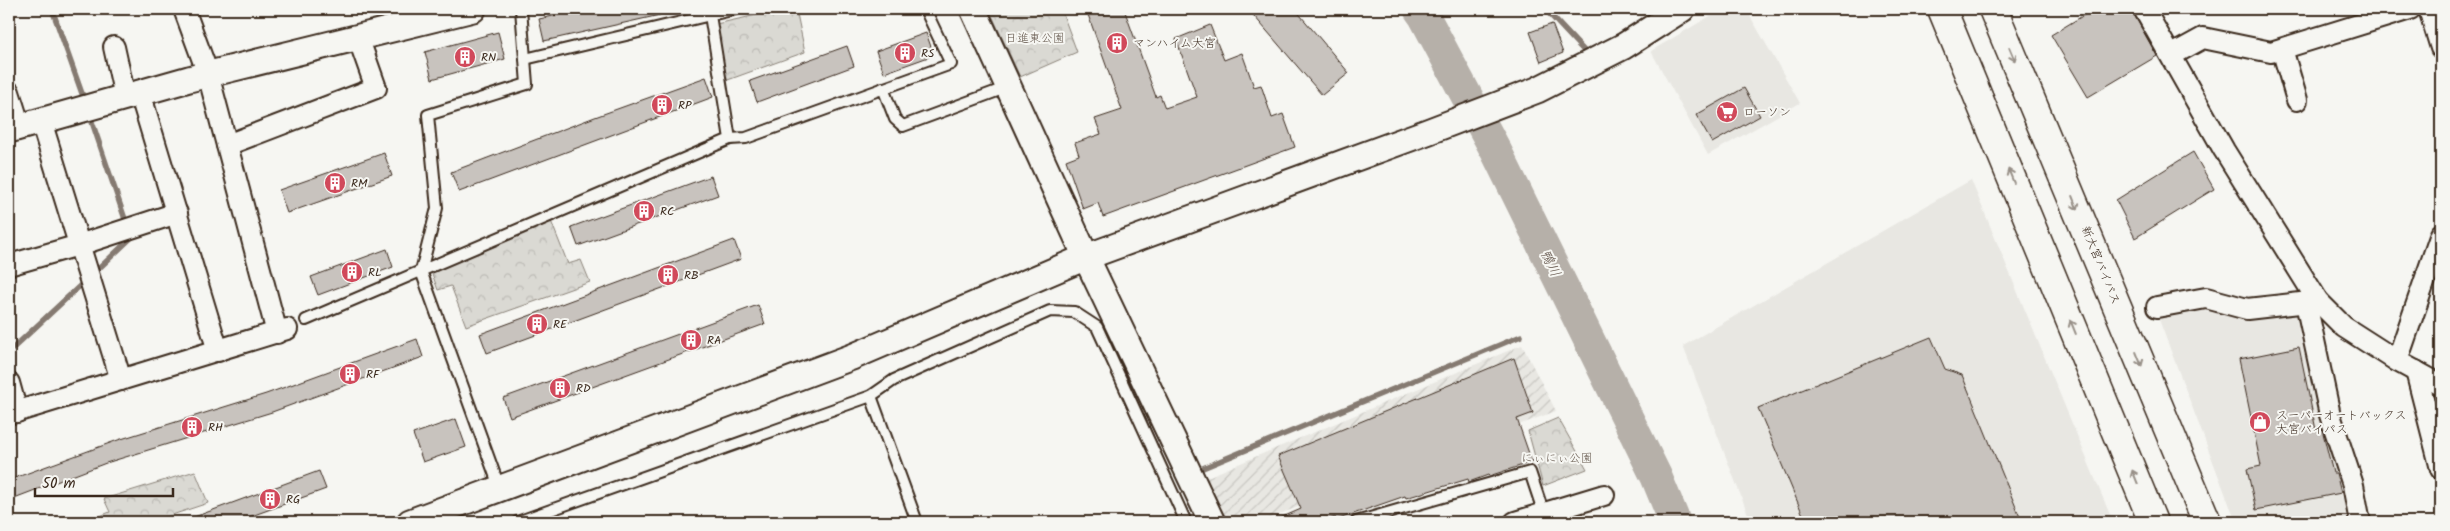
<svg xmlns="http://www.w3.org/2000/svg" width="2450" height="531" font-family="Kalam,'Klee One',sans-serif">
<style>
.built{fill:#e8e7e2}
.industrial{fill:url(#industrial-furrows)}
.forest{fill:url(#forest-crowns);stroke:#8a8278}
.lines{fill:none;stroke-linecap:round;stroke-linejoin:round}
.stream{stroke:#857a71;stroke-width:5.5}
.river{stroke:#b6b0a9;stroke-width:32}
.building{fill:#c8c3be;stroke:#3b2a1e}
.service-casing{stroke:#3b2a1e;stroke-width:14}
.minor-casing{stroke:#3b2a1e;stroke-width:24}
.tertiary-casing{stroke:#3b2a1e;stroke-width:29}
.trunk-casing{stroke:#3b2a1e;stroke-width:31}
.service{stroke:#f6f6f2;stroke-width:10}
.minor{stroke:#f6f6f2;stroke-width:20}
.tertiary{stroke:#f6f6f2;stroke-width:25}
.trunk{stroke:#f6f6f2;stroke-width:28}
.oneway{stroke:#989088}
.labels{text-anchor:middle;stroke-width:4;stroke-linejoin:round;paint-order:stroke}
.park-label{font-size:12px;fill:#63564b;stroke:#f6f6f2}
.poi-label{font-size:12px;fill:#3b2a1e;stroke:#f6f6f2;text-anchor:start}
.street-label{font-size:12px;fill:#3b2a1e;stroke:#f6f6f2}
.water-label{font-size:14px;font-style:italic;fill:#605248;stroke:#f6f6f2}
</style>
<defs>
<pattern id="industrial-furrows" width="10" height="10" patternUnits="userSpaceOnUse" patternTransform="scale(1.25)"><rect width="10" height="10" fill="#e8e7e2"/><path d="M-1 1l2-2M0 10L10 0M9 11l2-2" fill="none" stroke="#c8c6c1"/></pattern>
<pattern id="forest-crowns" width="20" height="18" patternUnits="userSpaceOnUse" patternTransform="scale(1.25)"><rect width="20" height="18" fill="#dad9d3"/><path d="M2 6a3 3 0 1 1 6 0M12 15a3 3 0 1 1 6 0" fill="none" stroke="#bcbab5"/></pattern>
</defs>
<rect width="100%" height="100%" fill="#f6f6f2"/>
<filter id="ink" filterUnits="userSpaceOnUse"><feTurbulence type="fractalNoise" baseFrequency=".02" numOctaves="2"/><feDisplacementMap in="SourceGraphic" scale="10" xChannelSelector="R" yChannelSelector="G"/><feConvolveMatrix kernelMatrix="1 2 1 2 8 2 1 2 1" color-interpolation-filters="sRGB"/></filter>
<g filter="url(#ink)">
<g class="built">
<polygon points="1722,9 1746,9 1800,103 1708,155 1651,51"/>
<polygon points="1971,180 2113,522 1751,522 1683,346"/>
<polygon points="2197,310 2254,319 2298,315 2299,334 2346,511 2347,522 2236,522 2158,317"/>
</g>
<polygon class="industrial" points="1522,345 1556,411 1258,522 1225,522 1205,478"/>
<g class="forest">
<polygon points="784,9 796,9 805,52 725,81 716,24"/>
<polygon points="989,9 1061,9 1077,52 1020,77"/>
<polygon points="551,221 568,264 581,260 590,282 466,326 451,286 438,290 431,271"/>
<polygon points="1558,418 1587,469 1543,486 1528,431"/>
<polygon points="195,471 208,503 151,522 85,522 110,512 104,499"/>
</g>
<g class="lines">
<g class="stream">
<polyline points="52,9 85,102"/>
<polyline points="1545,9 1587,54"/>
<polyline points="89,113 127,225"/>
<polyline points="92,275 132,237 130,234"/>
<polyline points="10,351 85,281"/>
<polyline points="1198,470 1521,336"/>
</g>
<polyline class="river" points="1419,9 1424,16 1496,151 1656,476 1675,522"/>
</g>
<g class="building">
<polygon points="586,9 659,9 660,15 544,41 539,19"/>
<polygon points="1086,9 1124,9 1156,97 1160,95 1165,108 1197,97 1176,39 1210,25 1224,60 1242,53 1254,87 1261,85 1272,118 1283,114 1295,147 1103,217 1098,203 1083,209 1066,160 1079,155 1075,143 1101,134 1095,119 1122,110"/>
<polygon points="1248,9 1295,9 1349,73 1322,95"/>
<polygon points="2094,9 2131,9 2157,56 2088,97 2051,35"/>
<polygon points="1552,24 1563,53 1541,62 1530,32"/>
<polygon points="498,32 505,59 432,79 425,52"/>
<polygon points="926,33 934,55 884,73 876,51"/>
<polygon points="847,46 854,66 757,102 750,81"/>
<polygon points="706,77 713,97 459,192 451,172 595,117"/>
<polygon points="1744,88 1760,116 1712,143 1696,115"/>
<polygon points="2193,152 2214,189 2135,238 2116,200"/>
<polygon points="384,153 392,176 287,213 279,190"/>
<polygon points="711,176 718,195 578,246 571,227"/>
<polygon points="734,240 741,259 487,353 480,334"/>
<polygon points="387,249 393,267 318,295 311,277"/>
<polygon points="758,305 765,324 510,417 503,398"/>
<polygon points="1931,337 1945,369 1962,375 2022,522 1806,522 1758,408"/>
<polygon points="417,339 423,357 272,412 106,463 9,500 9,480 118,440 266,394"/>
<polygon points="2299,347 2316,430 2322,429 2333,473 2336,473 2341,493 2256,510 2247,469 2261,466 2239,359"/>
<polygon points="1514,358 1533,413 1517,419 1532,462 1489,476 1488,475 1469,482 1468,479 1406,498 1405,496 1336,520 1335,517 1321,522 1271,522 1301,509 1278,456"/>
<polygon points="456,419 466,447 423,462 413,434"/>
<polygon points="319,471 326,489 235,522 186,522 186,520"/>
</g>
<g class="lines">
<g class="service-casing">
<g id="service">
<polyline points="525,59 736,9"/>
<polyline points="883,88 895,119 903,126 1008,87"/>
<polyline points="730,139 746,138 951,64 925,9"/>
<polyline points="306,320 730,139 709,9"/>
<polyline points="871,396 894,380 1050,311 1074,312 1097,327 1186,522"/>
<polyline points="500,489 421,271 437,208 428,115 527,84 521,9"/>
<polyline points="517,522 871,396 917,522"/>
<polyline points="1356,522 1530,472 1544,514"/>
</g>
</g>
<g class="minor-casing">
<g id="minor">
<polyline points="184,9 208,74 277,333"/>
<polyline points="2144,9 2224,150 2318,301 2344,327 2397,361 2441,385"/>
<polyline points="2429,9 2441,48"/>
<polyline points="114,47 125,97"/>
<polyline points="2282,49 2297,100"/>
<polyline points="2172,55 2203,38 2271,52 2410,9"/>
<polyline points="9,92 20,127"/>
<polyline points="140,93 218,351"/>
<polyline points="41,121 121,380"/>
<polyline points="227,145 376,88 358,37"/>
<polyline points="9,265 79,245 177,213"/>
<polyline points="2306,303 2330,415 2353,485 2360,522"/>
<polyline points="2157,307 2206,298 2247,309 2318,301"/>
<polyline points="2397,361 2441,234"/>
<polyline points="2416,371 2441,469"/>
<polyline points="9,383 17,412"/>
<polyline points="9,414 287,329"/>
<polyline points="1515,522 1604,495"/>
</g>
</g>
<g class="tertiary-casing">
<g id="tertiary">
<polyline points="973,9 1086,257 1212,522"/>
<polyline points="9,130 189,79 473,9"/>
<polyline points="410,522 852,357 1086,257 1427,132 1537,90 1624,46 1682,9"/>
</g>
</g>
<g class="trunk-casing">
<g id="trunk">
<polyline points="1942,9 2153,522"/>
<polyline points="1993,9 2207,522"/>
</g>
</g>
<use href="#service" class="service"/>
<use href="#minor" class="minor"/>
<use href="#tertiary" class="tertiary"/>
<use href="#trunk" class="trunk"/>
</g>
<defs><path id="oneway-shaft" d="M-6 0H5M1.5-3L5.5 0L1.5 3" fill="none" stroke-width="1.6" stroke-linecap="round" stroke-linejoin="round" transform="scale(1.25)"/></defs>
<g class="oneway">
<use href="#oneway-shaft" transform="translate(2012 54) rotate(67)"/>
<use href="#oneway-shaft" transform="translate(2011 176) rotate(-112)"/>
<use href="#oneway-shaft" transform="translate(2075 203) rotate(68)"/>
<use href="#oneway-shaft" transform="translate(2073 327) rotate(-112)"/>
<use href="#oneway-shaft" transform="translate(2139 359) rotate(68)"/>
<use href="#oneway-shaft" transform="translate(2135 477) rotate(-112)"/>
</g>
</g>
<defs>
<g id="building-disc" transform="scale(1.125)"><circle r="9.5" fill="#d1495b" stroke="#f6f6f2"/><path d="M-4-6H4V6H1V3H-1V6H-4ZM-2.5-4.3h1.7v1.8h-1.7ZM.8-4.3h1.7v1.8H.8ZM-2.5-1h1.7V.8h-1.7ZM.8-1h1.7V.8H.8Z" fill="#fff"/></g>
<g id="supermarket-disc" transform="scale(1.125)"><circle r="9.5" fill="#d1495b" stroke="#f6f6f2"/><path d="M-6-5.5h2.5l.6 2H6L4.5 2H-2.5L-4.4-4H-6ZM-1.5 3.2a1.3 1.3 0 1 0 .1 0ZM3 3.2a1.3 1.3 0 1 0 .1 0Z" fill="#fff"/></g>
<g id="shop-disc" transform="scale(1.125)"><circle r="9.5" fill="#d1495b" stroke="#f6f6f2"/><path d="M-5-2.5h2.3a2.7 3.5 0 0 1 5.4 0H5L5.5 6h-11ZM-1.5-2.5h3a1.5 2.3 0 0 0-3 0Z" fill="#fff"/></g>
</defs>
<g fill-rule="evenodd">
<use href="#building-disc" x="1117" y="43"/>
<use href="#building-disc" x="905" y="53"/>
<use href="#building-disc" x="465" y="57"/>
<use href="#building-disc" x="662" y="105"/>
<use href="#supermarket-disc" x="1727" y="112"/>
<use href="#building-disc" x="335" y="183"/>
<use href="#building-disc" x="644" y="211"/>
<use href="#building-disc" x="352" y="272"/>
<use href="#building-disc" x="668" y="275"/>
<use href="#building-disc" x="537" y="324"/>
<use href="#building-disc" x="691" y="340"/>
<use href="#building-disc" x="350" y="374"/>
<use href="#building-disc" x="560" y="388"/>
<use href="#shop-disc" x="2260" y="422"/>
<use href="#building-disc" x="192" y="427"/>
<use href="#building-disc" x="270" y="499"/>
</g>
<g class="labels">
<g class="park-label">
<text x="1035" y="42">日進東公園</text>
<text x="1557" y="462">にぃにぃ公園</text>
</g>
<g class="poi-label">
<text x="1133" y="47">マンハイム大宮</text>
<text x="921" y="57">RS</text>
<text x="481" y="61">RN</text>
<text x="678" y="109">RP</text>
<text x="1743" y="116">ローソン</text>
<text x="351" y="187">RM</text>
<text x="660" y="215">RC</text>
<text x="368" y="276">RL</text>
<text x="684" y="279">RB</text>
<text x="553" y="328">RE</text>
<text x="707" y="344">RA</text>
<text x="366" y="378">RF</text>
<text x="576" y="392">RD</text>
<text x="2276" y="419">スーパーオートバックス<tspan x="2276" dy="14">大宮バイパス</tspan></text>
<text x="208" y="431">RH</text>
<text x="286" y="503">RG</text>
</g>
<g class="street-label">
<text transform="translate(2101 265) rotate(68)" y="4">新大宮バイパス</text>
</g>
<g class="water-label">
<text transform="translate(1551 263) rotate(64)" y="5">鴨川</text>
</g>
</g>
<rect width="2450" height="531" fill="none" stroke="#f6f6f2" stroke-width="30"/>
<rect x="15" y="15" width="2420" height="501" fill="none" stroke="#3b2a1e" stroke-width="2" filter="url(#ink)"/>
<path d="M35 488v8h138v-8" fill="none" stroke="#3b2a1e" stroke-width="2.5"/>
<text x="42" y="488" font-size="15" fill="#3b2a1e" stroke="#f6f6f2" stroke-width="4" paint-order="stroke">50 m</text>
</svg>
